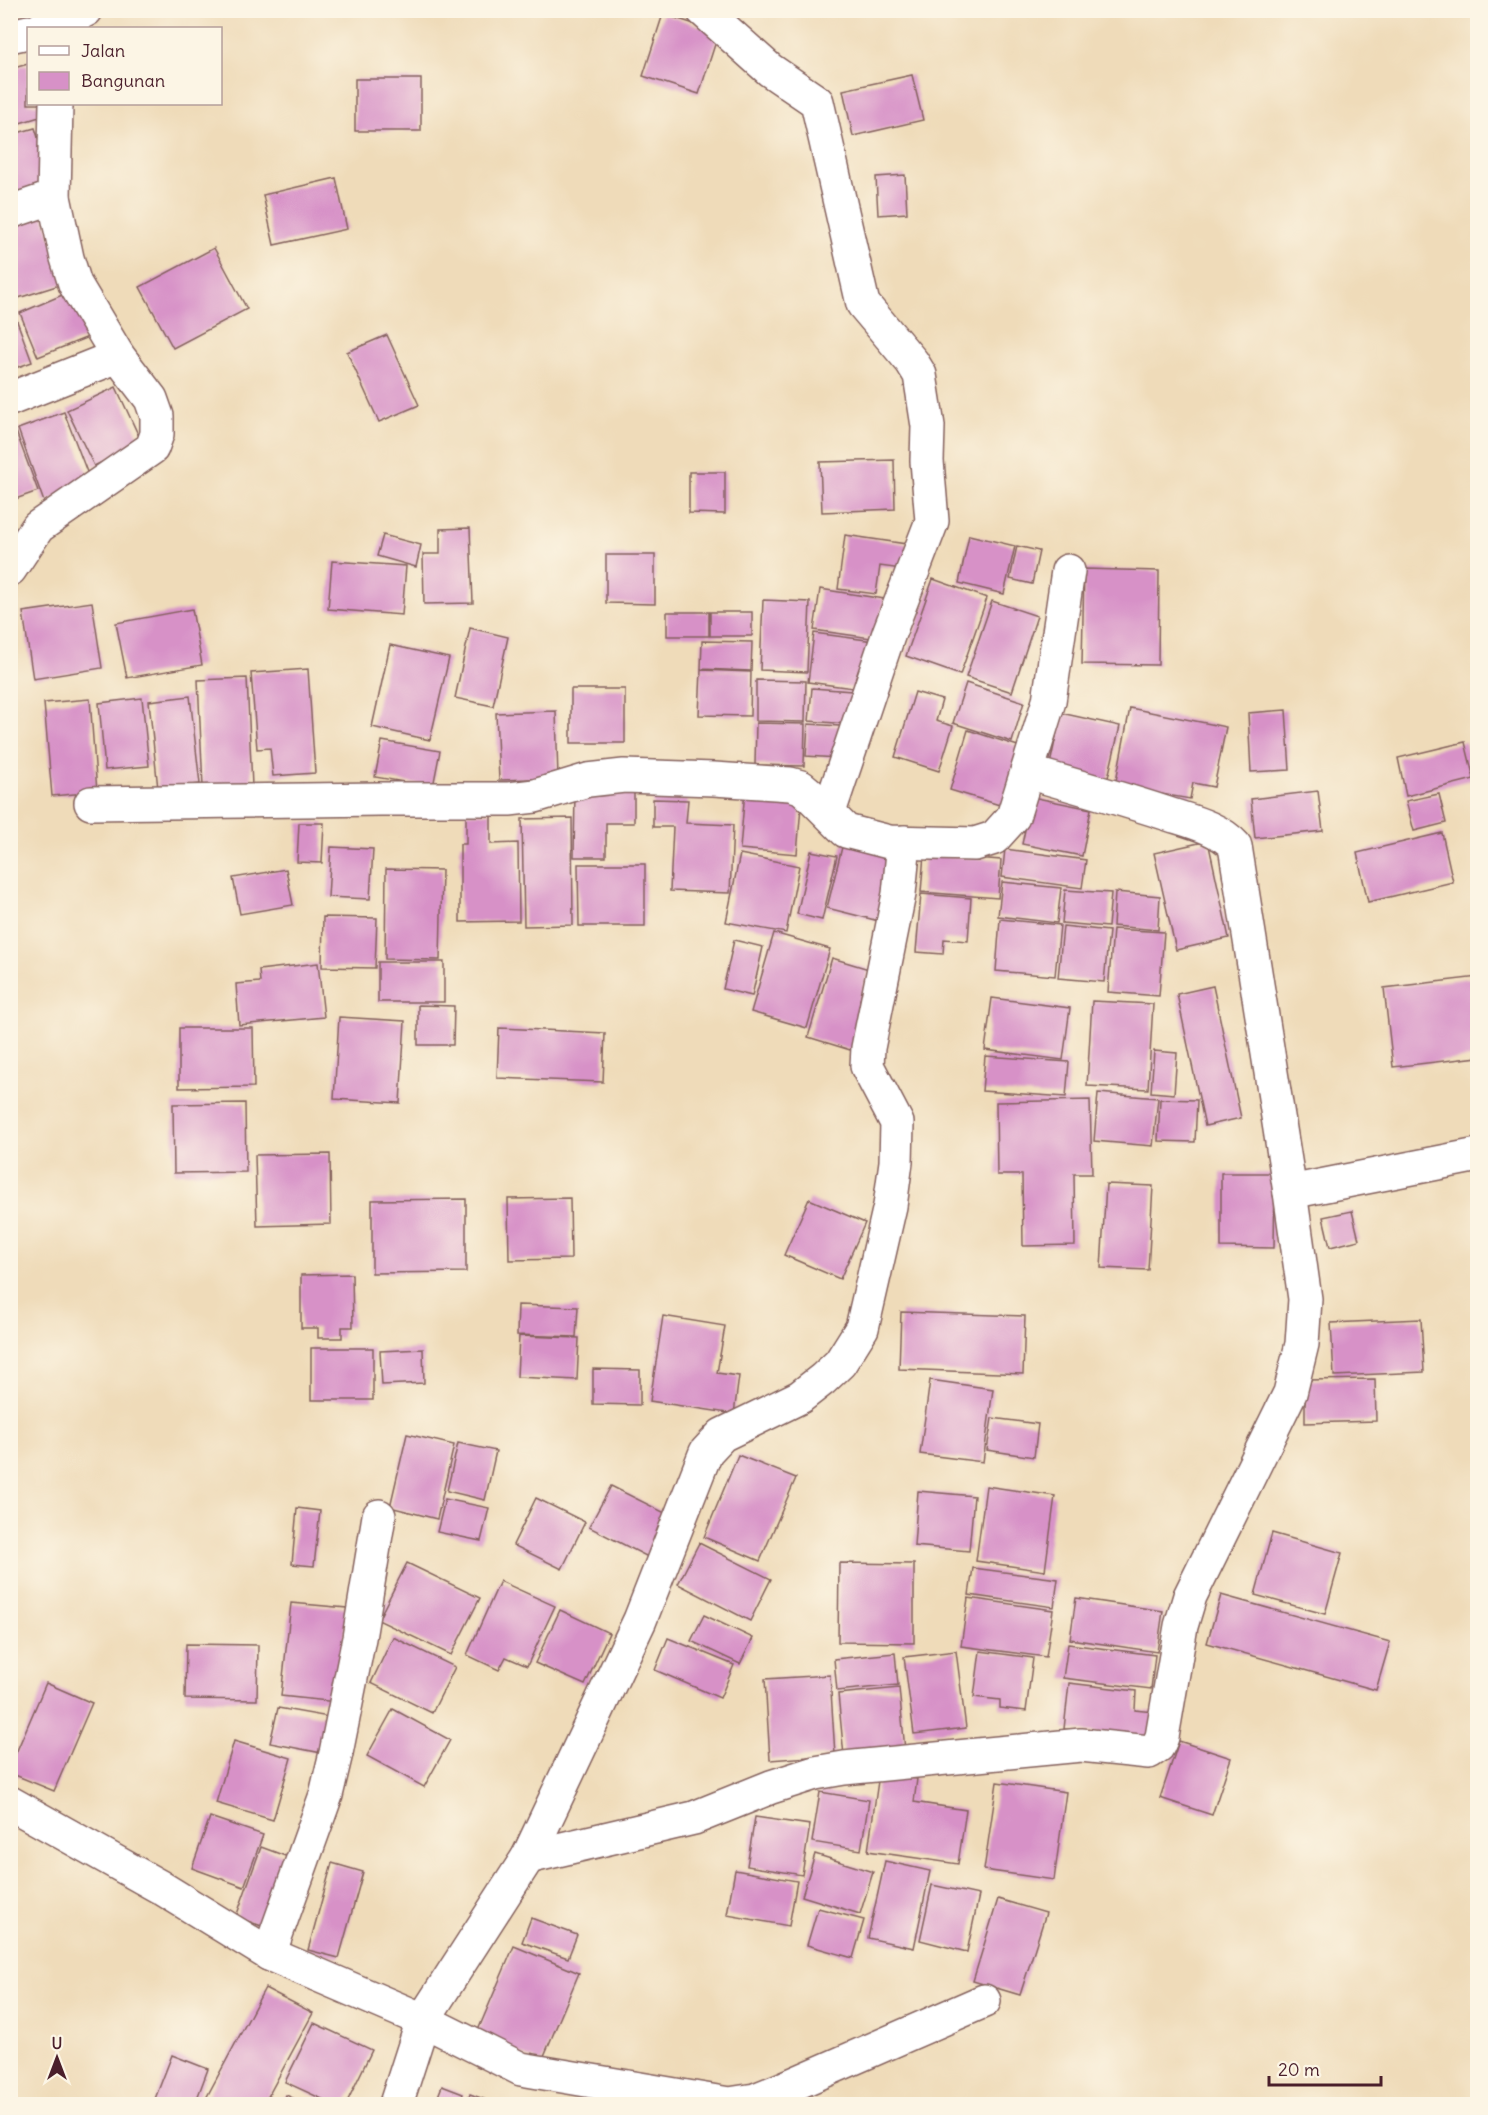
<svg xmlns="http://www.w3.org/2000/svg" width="1488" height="2115" font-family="Delius,sans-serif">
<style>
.building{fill:#d791c7}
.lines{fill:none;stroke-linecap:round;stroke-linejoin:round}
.minor-casing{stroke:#84615d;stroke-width:36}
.minor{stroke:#fff;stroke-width:33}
</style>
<rect width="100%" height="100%" fill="#fcf5e5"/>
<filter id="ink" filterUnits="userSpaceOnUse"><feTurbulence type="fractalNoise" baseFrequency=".0167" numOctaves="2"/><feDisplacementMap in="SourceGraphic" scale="12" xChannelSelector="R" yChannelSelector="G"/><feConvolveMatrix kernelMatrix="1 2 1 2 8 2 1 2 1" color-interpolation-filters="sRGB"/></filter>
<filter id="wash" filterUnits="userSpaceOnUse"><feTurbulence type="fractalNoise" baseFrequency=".008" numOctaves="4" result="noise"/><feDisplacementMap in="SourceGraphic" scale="24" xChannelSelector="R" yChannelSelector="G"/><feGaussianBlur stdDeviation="1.35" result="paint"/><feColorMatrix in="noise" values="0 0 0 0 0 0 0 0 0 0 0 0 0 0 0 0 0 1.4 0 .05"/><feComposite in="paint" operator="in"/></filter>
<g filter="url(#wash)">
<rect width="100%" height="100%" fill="#efdbb9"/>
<g id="blocks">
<g class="building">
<polygon points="663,14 719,32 699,94 643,76"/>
<polygon points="28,64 28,104 42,104 46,115 10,126 10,69"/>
<polygon points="912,75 923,120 853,136 843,90"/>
<rect x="355" y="79" width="66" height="52"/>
<polygon points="35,128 52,182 10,194 10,135"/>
<polygon points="905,175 907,213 878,215 876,177"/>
<polygon points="336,178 347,229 274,245 263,195"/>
<polygon points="43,213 66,283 12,300 10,295 10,223"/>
<polygon points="214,248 247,309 173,348 140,287"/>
<polygon points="74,290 93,335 38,357 20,313"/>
<polygon points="10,302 32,362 10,370"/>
<polygon points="387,335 419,405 379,422 347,352"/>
<polygon points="116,387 142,443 94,466 67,410"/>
<polygon points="64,412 92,485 44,502 18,429"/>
<polygon points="15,429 38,491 10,501 10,430"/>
<polygon points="894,460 895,509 822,512 820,462"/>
<polygon points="689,472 725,472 725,514 689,513"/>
<polygon points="470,528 473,603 424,604 423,554 440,554 440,529"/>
<polygon points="383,535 421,545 416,567 377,556"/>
<polygon points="845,535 913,545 909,570 880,566 876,594 838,589"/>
<polygon points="969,535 1015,546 1004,594 959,583"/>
<polygon points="1017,546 1039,551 1032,584 1010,579"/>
<polygon points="606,555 655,555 655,604 606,603"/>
<polygon points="332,561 406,566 402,615 328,609"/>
<polygon points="1084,569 1159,571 1158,665 1082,664"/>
<polygon points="933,579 987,598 960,675 906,656"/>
<polygon points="820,589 884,599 878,639 814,630"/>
<polygon points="763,600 810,602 807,672 760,670"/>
<polygon points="992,601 1037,616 1012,692 966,677"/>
<polygon points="92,602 102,668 33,679 23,612"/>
<polygon points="192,609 202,665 127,678 116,623"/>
<rect x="667" y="612" width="42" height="24"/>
<rect x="710" y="612" width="42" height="24"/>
<polygon points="470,628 508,637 493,706 455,698"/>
<polygon points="814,633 874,641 868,690 808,682"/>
<polygon points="702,641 752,642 751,671 701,669"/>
<polygon points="390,645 449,658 430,740 372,727"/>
<polygon points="308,669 315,773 273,776 270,748 257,749 251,673"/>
<polygon points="701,670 751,672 750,716 699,715"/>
<polygon points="247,678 252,786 203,787 198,680"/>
<polygon points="756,680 806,681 805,722 756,721"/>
<polygon points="966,683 1024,702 1012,742 953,723"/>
<polygon points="812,688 852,691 849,724 809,721"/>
<rect x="571" y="689" width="54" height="54"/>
<polygon points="915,692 942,700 936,721 953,726 939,771 895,757"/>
<polygon points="190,696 200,784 158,789 149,701"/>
<polygon points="142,698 149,766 105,770 99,703"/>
<polygon points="90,699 97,792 52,796 44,703"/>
<polygon points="1130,708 1226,727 1214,787 1193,783 1190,799 1115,786"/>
<polygon points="1286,710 1290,770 1251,772 1248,713"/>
<polygon points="556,711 558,778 499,780 496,713"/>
<polygon points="1061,713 1120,726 1107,782 1049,769"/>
<polygon points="756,723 805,724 804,766 755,765"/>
<polygon points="808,724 840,726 838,758 806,756"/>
<polygon points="968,730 1021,747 1003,806 950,790"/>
<polygon points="382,741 440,751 433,787 375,777"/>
<polygon points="1465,742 1474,779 1406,796 1398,758"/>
<polygon points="745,790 802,794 797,854 740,849"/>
<polygon points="575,791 634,791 634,823 606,823 606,857 574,857"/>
<polygon points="1318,791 1323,831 1255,838 1251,799"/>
<polygon points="1439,794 1446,823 1414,831 1406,801"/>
<polygon points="1032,797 1091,809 1082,856 1022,844"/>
<polygon points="653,799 688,800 686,823 733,825 730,893 670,891 673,827 653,827"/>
<polygon points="466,813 491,813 491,844 518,843 519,921 460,922 460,844 466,844"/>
<polygon points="572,818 573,925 524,926 522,819"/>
<polygon points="299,823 324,823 322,863 297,862"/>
<polygon points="1442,833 1453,882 1368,902 1357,853"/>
<polygon points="844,839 896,851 879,921 827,908"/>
<polygon points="1208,841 1229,938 1176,950 1154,853"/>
<polygon points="331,847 373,849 370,899 328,897"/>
<polygon points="1005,849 1086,860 1082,888 1002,877"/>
<polygon points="811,851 837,856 822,920 797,914"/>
<polygon points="740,854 799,866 786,933 726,922"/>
<polygon points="924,854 1001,860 998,898 921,892"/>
<polygon points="578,864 645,864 645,926 579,926"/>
<polygon points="286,869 293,905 240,914 233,878"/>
<polygon points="386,869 442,870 440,960 385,959"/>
<polygon points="1002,882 1061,888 1057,923 998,916"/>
<polygon points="1065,890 1111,893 1108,927 1062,923"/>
<polygon points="1115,892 1160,896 1158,930 1113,926"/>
<polygon points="921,894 971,898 968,941 944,939 943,954 916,952"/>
<polygon points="323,917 377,918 375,968 322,967"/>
<polygon points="1000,919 1060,925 1055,976 996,971"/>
<polygon points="1063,926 1109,931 1104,982 1058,978"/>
<polygon points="1113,929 1164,932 1159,996 1108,992"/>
<polygon points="774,933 830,949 807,1028 751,1012"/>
<polygon points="734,940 763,947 752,996 723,989"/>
<polygon points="832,958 869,969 860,1000 875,1004 860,1053 808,1037"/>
<rect x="378" y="962" width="66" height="40"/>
<polygon points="318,963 324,1017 239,1025 236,984 260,982 259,970"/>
<polygon points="1478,977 1478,1057 1393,1067 1384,988"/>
<polygon points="1213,986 1241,1118 1205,1126 1177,994"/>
<polygon points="992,998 1070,1008 1063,1060 985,1050"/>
<polygon points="1092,1001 1153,1004 1148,1089 1087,1086"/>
<polygon points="418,1005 454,1006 453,1045 418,1045"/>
<polygon points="339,1017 405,1021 400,1103 334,1099"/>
<polygon points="179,1028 253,1028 254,1087 179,1088"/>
<polygon points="499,1028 605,1033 603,1082 497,1078"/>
<polygon points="1154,1051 1177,1053 1174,1094 1151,1092"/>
<polygon points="985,1056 1069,1062 1066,1097 982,1091"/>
<polygon points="1098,1093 1158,1098 1153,1146 1094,1141"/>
<polygon points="1160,1099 1197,1100 1195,1142 1158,1141"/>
<polygon points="1090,1100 1092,1174 1074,1174 1075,1245 1023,1246 1022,1175 997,1175 996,1102"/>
<polygon points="245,1103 246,1172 174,1173 173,1104"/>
<polygon points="330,1154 331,1224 257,1226 255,1155"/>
<polygon points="1221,1173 1275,1173 1274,1248 1221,1247"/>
<polygon points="1106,1184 1153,1186 1148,1270 1101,1268"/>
<polygon points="570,1198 571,1259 509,1260 508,1199"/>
<polygon points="466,1199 466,1272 372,1273 372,1200"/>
<polygon points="809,1199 865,1223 840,1279 784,1255"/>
<polygon points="1352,1211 1359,1240 1330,1247 1323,1217"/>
<polygon points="352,1274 353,1327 342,1327 342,1338 318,1338 318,1328 301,1328 301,1275"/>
<polygon points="518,1305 578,1307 576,1337 517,1335"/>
<polygon points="901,1312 1025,1316 1023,1374 899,1369"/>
<polygon points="663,1316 725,1326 717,1373 739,1376 734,1414 650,1401"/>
<polygon points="1421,1319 1424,1372 1334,1376 1331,1323"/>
<polygon points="519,1336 579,1338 577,1380 517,1377"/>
<rect x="311" y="1348" width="62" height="52"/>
<polygon points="423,1349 424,1383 382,1385 380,1351"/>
<polygon points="593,1369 640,1370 640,1405 593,1404"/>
<polygon points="1375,1379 1376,1421 1305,1423 1305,1380"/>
<polygon points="930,1380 993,1389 983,1462 920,1454"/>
<polygon points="992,1418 1038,1424 1034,1457 987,1450"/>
<polygon points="407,1434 454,1445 437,1519 390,1507"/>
<polygon points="458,1443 496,1451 485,1500 447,1491"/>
<polygon points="738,1455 796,1478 760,1561 704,1537"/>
<polygon points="611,1486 669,1515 648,1557 589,1527"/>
<polygon points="986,1486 1055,1496 1045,1571 976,1561"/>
<polygon points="918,1491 974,1496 969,1551 914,1546"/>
<polygon points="536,1498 585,1522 562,1569 513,1545"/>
<polygon points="445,1499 489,1508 481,1541 437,1532"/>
<polygon points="297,1508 320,1511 314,1566 292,1564"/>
<polygon points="1272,1533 1342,1553 1325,1614 1255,1595"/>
<polygon points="699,1543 771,1579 750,1621 678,1584"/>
<polygon points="407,1563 480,1598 451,1655 378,1620"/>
<polygon points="839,1563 914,1564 914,1643 838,1642"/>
<polygon points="973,1568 1058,1579 1054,1607 969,1595"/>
<polygon points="500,1581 555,1606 527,1666 506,1657 499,1670 467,1655"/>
<polygon points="1221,1595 1390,1642 1376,1690 1207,1643"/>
<polygon points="968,1598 1053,1610 1046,1657 961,1646"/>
<polygon points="1076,1598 1163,1611 1157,1652 1070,1639"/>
<polygon points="291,1603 347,1608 337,1702 281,1696"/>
<polygon points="560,1610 609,1633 585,1685 535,1663"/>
<polygon points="704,1615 753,1638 740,1664 691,1641"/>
<polygon points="393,1637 455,1667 432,1713 371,1683"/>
<polygon points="668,1638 734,1665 720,1698 655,1670"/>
<polygon points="186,1644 258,1645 257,1700 185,1699"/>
<polygon points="1068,1644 1155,1655 1151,1689 1063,1678"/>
<polygon points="956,1651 966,1728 914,1734 904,1657"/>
<polygon points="980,1651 1033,1658 1026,1711 1000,1708 1000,1700 974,1697"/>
<polygon points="895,1653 898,1685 837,1691 834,1659"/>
<polygon points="830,1675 835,1755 770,1760 765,1679"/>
<polygon points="46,1683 92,1703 54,1791 10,1773 10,1767"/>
<polygon points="1069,1683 1136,1691 1135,1710 1154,1712 1151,1739 1064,1729"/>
<polygon points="899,1688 905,1750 844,1756 838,1694"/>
<polygon points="278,1708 329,1717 322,1753 270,1743"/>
<polygon points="393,1709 450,1740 424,1787 367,1756"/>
<polygon points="234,1741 291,1758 273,1820 216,1803"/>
<polygon points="1179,1741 1231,1758 1212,1815 1160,1798"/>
<polygon points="879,1774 917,1779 914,1802 966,1810 958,1864 868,1851"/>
<polygon points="997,1782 1066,1792 1054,1880 984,1870"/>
<polygon points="820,1792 869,1800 861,1850 812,1842"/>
<polygon points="210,1817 263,1835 244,1887 192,1868"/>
<polygon points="755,1817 810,1825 802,1875 747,1866"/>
<polygon points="261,1847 299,1861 273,1930 236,1917"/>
<polygon points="815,1854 873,1872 860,1914 802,1896"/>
<polygon points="885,1861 930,1871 914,1948 868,1938"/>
<polygon points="332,1863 363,1872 339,1958 308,1950"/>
<polygon points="735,1870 797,1881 789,1926 727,1915"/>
<polygon points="932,1885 979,1895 967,1952 920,1940"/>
<polygon points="998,1899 1046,1913 1020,1995 973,1981"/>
<polygon points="818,1908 864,1920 853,1958 807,1945"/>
<polygon points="531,1918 577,1935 568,1958 522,1942"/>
<polygon points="514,1946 579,1973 541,2063 476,2035"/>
<polygon points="265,1988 313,2013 264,2104 203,2104"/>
<polygon points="314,2023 372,2050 346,2104 333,2104 285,2082"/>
<polygon points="172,2055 208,2069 195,2104 153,2104"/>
<polygon points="442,2086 463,2094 460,2104 435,2104"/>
<polygon points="470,2094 497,2104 466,2104"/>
<polygon points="286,2095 306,2104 282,2104"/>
</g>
</g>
</g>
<g filter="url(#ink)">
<use href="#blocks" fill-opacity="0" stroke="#84615d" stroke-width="1.5"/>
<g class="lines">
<g class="minor-casing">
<g id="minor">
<polyline points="703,10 770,70 817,102 863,304 912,362 920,375 928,426 927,461 932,521 889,633 829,812"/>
<polyline points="42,28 58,25 86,10"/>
<polyline points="10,36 28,32"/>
<polyline points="10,212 54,197"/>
<polyline points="10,399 118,356"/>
<polyline points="10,569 38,527 152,448 157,434 157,416 151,399 118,356 75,284 67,258 54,197 56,104"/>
<polyline points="91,803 381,799 509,799 535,796 588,780 624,776 714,779 790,784 801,787 807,792 846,831 889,842 975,844 994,838 1013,817 1049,701 1068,571"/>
<polyline points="904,842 899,894 868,1048 867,1066 897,1123 896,1162 890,1206 862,1328 840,1363 823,1379 800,1397 722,1435 706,1452 640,1620 528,1857 423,2020 521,2069 729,2104 755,2100 780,2090 984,2001"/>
<polyline points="1290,1192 1478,1155"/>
<polyline points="10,1803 160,1887 269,1954 423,2020 396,2104"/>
<path d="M528 1857 694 1818 771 1787 815 1773 844 1768 1081 1745 1149 1752 1158 1746 1162 1737 1181 1626 1190 1596 1290 1393 1302 1344 1305 1299 1290 1192 1235 846C1218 827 1189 821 1165 813 1119 798 1073 785 1027 772"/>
<polyline points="269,1954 326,1795 336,1753 359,1638 379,1516"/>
</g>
</g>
<use href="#minor" class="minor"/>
</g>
</g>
<rect width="1488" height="2115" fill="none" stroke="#fcf5e5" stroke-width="36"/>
<rect x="27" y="27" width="195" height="78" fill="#fcf5e5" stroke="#b59f9b" stroke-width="1.5"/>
<rect x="39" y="46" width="30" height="9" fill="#ffffff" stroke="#b59f9b" stroke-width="1.5"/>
<text x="81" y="57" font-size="18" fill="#4a1f2b">Jalan</text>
<rect x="39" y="72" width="30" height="18" fill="#d791c7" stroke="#b59f9b" stroke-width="1.5"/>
<text x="81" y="87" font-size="18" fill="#4a1f2b">Bangunan</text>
<g transform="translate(57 2058)" stroke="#fcf5e5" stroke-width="4.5" paint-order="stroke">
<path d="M0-4.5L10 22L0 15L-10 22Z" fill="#4a1f2b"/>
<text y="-9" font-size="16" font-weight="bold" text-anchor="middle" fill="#4a1f2b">U</text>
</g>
<path d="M1269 2076v9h112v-9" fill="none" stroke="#4a1f2b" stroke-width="3"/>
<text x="1278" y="2076" font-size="18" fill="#4a1f2b" stroke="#fcf5e5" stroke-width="4.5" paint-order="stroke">20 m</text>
</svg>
